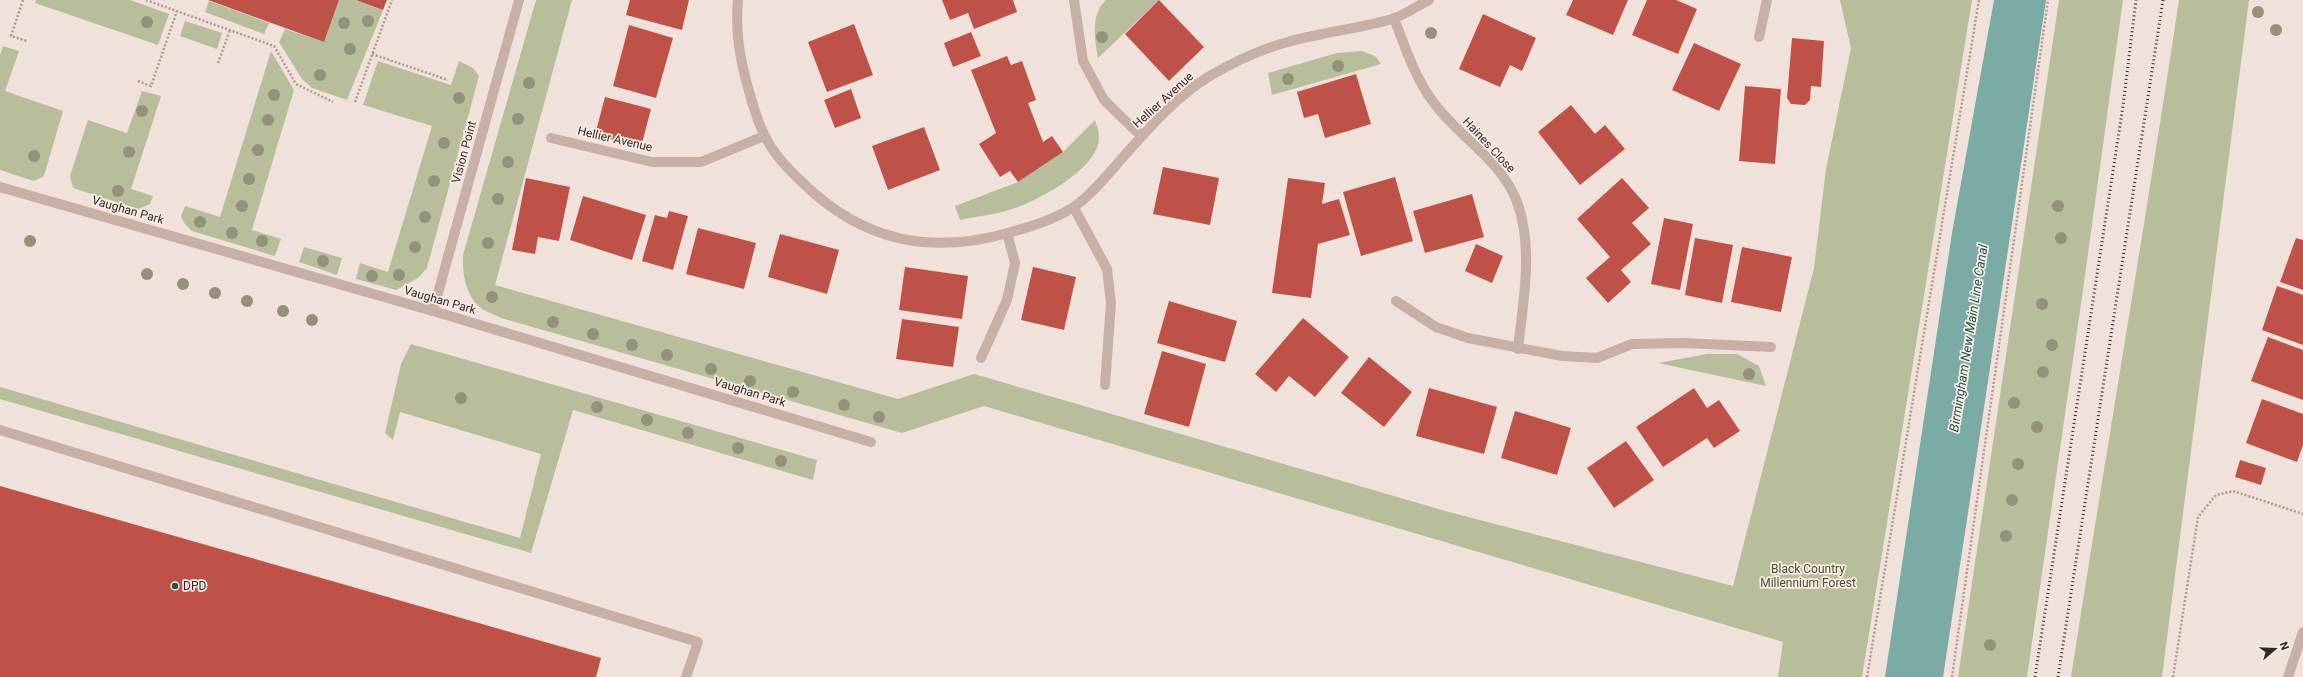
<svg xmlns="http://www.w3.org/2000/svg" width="2303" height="677" font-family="Roboto,sans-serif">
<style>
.green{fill:#b8be9b}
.water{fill:#7aaba5}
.building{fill:#bf5248}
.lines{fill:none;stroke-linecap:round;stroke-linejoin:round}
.path{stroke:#b29a91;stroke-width:2.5;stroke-dasharray:2 2;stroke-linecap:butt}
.lane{stroke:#c7b0a6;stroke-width:10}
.street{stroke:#c7b0a6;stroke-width:10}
.rail{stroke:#342927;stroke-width:3;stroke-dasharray:1 3;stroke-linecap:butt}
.tree{fill:#94927a}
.poi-dot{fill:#1f524d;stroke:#f8ece5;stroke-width:1.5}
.labels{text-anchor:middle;stroke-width:3.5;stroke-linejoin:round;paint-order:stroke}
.street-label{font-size:12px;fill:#342927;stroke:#f8ece5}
.park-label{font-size:12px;fill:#49502c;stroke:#f8ece5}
.poi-label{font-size:12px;fill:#342927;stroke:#f8ece5;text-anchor:start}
.water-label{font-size:13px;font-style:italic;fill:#1f524d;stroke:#f8ece5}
</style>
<rect width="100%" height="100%" fill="#f0e2da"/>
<g class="green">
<polygon points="36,0 130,0 169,14 158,45 35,3"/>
<polygon points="339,0 355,0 383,10 347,100 312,88 302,79 279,42 285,29 324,42"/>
<path d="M536 0H572L495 285 898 399 974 374 1449 512 1733 586 1814 268 1826 169 1851 48 1840 0H1972L1862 677H1778L1783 642 984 406 902 433 501 318C496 315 489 313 484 310 466 299 462 274 463 255Z"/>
<path d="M1106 0H1159L1098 58C1095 39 1090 15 1106 0Z"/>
<polygon points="2059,0 2123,0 2082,297 2027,677 1958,677"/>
<path d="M2179 0H2249L2162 677H2071C2106 451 2145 226 2179 0Z"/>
<polygon points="209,1 269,23 264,34 205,12"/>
<polygon points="185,21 222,33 217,49 180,36"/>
<polygon points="3,46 19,51 5,91 63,111 44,176 34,181 0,170 0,55"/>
<polygon points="271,51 294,90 252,230 281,239 275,256 192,231 184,223 181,216 185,206 220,217"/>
<polygon points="1362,51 1375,56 1381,64 1272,95 1268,73 1337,53"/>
<polygon points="378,61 451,85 459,61 473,68 479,76 427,268 418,278 396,290 356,279 360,263 388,272 432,126 363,105"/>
<polygon points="142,91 161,96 131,189 153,196 150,204 138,209 73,188 70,176 88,120 127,133"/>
<path d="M1095 120C1096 125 1099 130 1099 135 1102 167 1038 201 1012 209 996 215 977 216 960 220L955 206 1018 182 1063 152Z"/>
<polygon points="304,247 342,258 337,275 299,262"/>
<polygon points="411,344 817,460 813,480 573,410 531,553 0,399 0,387 520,538 541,454 400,412 393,440 385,433 401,364"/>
<polygon points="1707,354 1737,354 1759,366 1766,386 1658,363"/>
</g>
<polygon class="water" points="1994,0 2046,0 1943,677 1885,677 1952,233"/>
<g class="building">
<polygon points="208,0 339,0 324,42"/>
<polygon points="356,0 387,0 383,10"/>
<polygon points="630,0 689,0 682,30 626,15"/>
<polygon points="942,0 1013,0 1017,12 974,29 968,13 950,20"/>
<polygon points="1159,0 1204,47 1169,81 1125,34"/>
<polygon points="1573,0 1628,0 1613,35 1566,15"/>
<polygon points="1647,0 1676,0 1697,9 1678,54 1632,35"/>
<polygon points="1483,14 1536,38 1522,71 1510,65 1500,87 1459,69"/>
<polygon points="854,24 873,75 827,92 808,42"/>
<polygon points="629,25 673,38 656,98 613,86"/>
<polygon points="971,32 981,56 953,67 944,43"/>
<polygon points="1792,38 1824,41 1821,87 1811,86 1810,100 1805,105 1791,104 1787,98"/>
<polygon points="1694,43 1741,64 1719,111 1672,90"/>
<polygon points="1007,56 1011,65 1022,61 1036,100 1028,103 1043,142 1052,136 1063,152 1018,182 1010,171 1000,177 979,144 996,133 971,70"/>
<polygon points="1356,74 1371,124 1325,138 1318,114 1304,118 1297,92"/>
<polygon points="1745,86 1781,89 1775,164 1739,161"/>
<polygon points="851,89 861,118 835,128 824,100"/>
<polygon points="605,97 651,109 641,147 595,135"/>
<polygon points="1571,105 1595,134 1605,125 1625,149 1580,185 1538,132"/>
<polygon points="924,127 940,170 888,190 872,146"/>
<polygon points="1163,167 1219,178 1210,225 1153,214"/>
<polygon points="1395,177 1413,241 1361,256 1343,192"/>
<polygon points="526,178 570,187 559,241 538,237 535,254 512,250"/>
<polygon points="1288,178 1325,183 1322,204 1339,199 1350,235 1318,244 1311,298 1272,293"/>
<polygon points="1622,178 1649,208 1632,223 1651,244 1621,270 1631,282 1608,303 1586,278 1610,257 1577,219"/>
<polygon points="1472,194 1484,237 1425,253 1413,211"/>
<polygon points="583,196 646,215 632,260 570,240"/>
<polygon points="669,211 688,216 673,270 642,261 655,215 667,218"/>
<polygon points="1664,218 1693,224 1680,290 1651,284"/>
<polygon points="698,228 756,243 744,289 686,274"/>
<polygon points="780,234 839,250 827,294 768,277"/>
<polygon points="1695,238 1733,245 1722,303 1685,295"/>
<polygon points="2296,238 2303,240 2303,290 2280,282"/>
<polygon points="1476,244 1503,256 1492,283 1465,271"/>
<polygon points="1742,247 1792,257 1781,312 1731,302"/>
<polygon points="905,267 968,276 962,319 899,310"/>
<polygon points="1033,267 1076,277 1064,330 1021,320"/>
<polygon points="2277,286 2303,295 2303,345 2262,330"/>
<polygon points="1169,301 1237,321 1225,362 1157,343"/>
<polygon points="1303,318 1349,357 1315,397 1289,376 1276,392 1255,374"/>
<polygon points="902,319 959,327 953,367 896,359"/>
<polygon points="2268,337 2303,350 2303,400 2251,381"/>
<polygon points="1162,351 1206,364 1189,427 1144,414"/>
<polygon points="1369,357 1412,392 1384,427 1341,393"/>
<polygon points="1429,388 1497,407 1484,454 1416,436"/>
<polygon points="1694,388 1707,408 1719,400 1740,431 1714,448 1707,438 1663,467 1636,427"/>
<polygon points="2262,399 2303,414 2303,445 2297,462 2246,443"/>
<polygon points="1515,411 1571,428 1557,475 1501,458"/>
<polygon points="1626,441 1654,480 1614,508 1587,468"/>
<polygon points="2240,460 2266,468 2261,485 2235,477"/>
<polygon points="0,486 601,658 596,677 0,677"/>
</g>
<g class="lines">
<g class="path">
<polyline points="23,0 11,36 27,41"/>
<polyline points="146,0 274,46 296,84 333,102"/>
<polyline points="372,54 448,80"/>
<polyline points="218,63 230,30"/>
<polyline points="138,81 151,86 177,11"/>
<polyline points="355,102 392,0"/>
<polyline points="1867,677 1979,0"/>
<polyline points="1952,677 2048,0"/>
<polyline points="2173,677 2198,517 2216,495 2233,491 2303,514"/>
</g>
<polyline class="lane" points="0,430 698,642 686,677"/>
<g class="street">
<path d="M738 0C735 32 740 60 749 91 753 105 757 121 764 134 773 154 789 170 804 184 863 241 930 255 1008 233 1029 227 1053 220 1072 208 1089 198 1111 171 1124 156 1149 128 1176 97 1208 77 1232 63 1261 49 1288 42 1322 32 1358 29 1392 19 1405 15 1417 6 1429 0"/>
<polyline points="1074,0 1083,61 1104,100 1141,136"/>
<path d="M1394 18C1405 47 1415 78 1434 103 1459 137 1502 161 1517 202 1534 249 1523 301 1518 349"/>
<polyline points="1759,37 1767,0"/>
<polyline points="551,138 652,162 701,162 764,136"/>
<polyline points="0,187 433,311 871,442"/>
<polyline points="1074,208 1107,269 1111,303 1105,385"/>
<polyline points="1396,301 1436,327 1468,338 1562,356 1597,358 1632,344 1684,343 1771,347"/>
<polyline points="433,311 519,0"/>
<polyline points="981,358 1007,300 1015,263 1007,233"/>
<polyline points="2288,677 2303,632"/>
</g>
<g class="rail">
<polyline points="2035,677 2123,106 2136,0"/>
<polyline points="2058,677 2163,0"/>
</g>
</g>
<g class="tree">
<circle cx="2258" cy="12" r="6"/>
<circle cx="368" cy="21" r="6"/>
<circle cx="147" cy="22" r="6"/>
<circle cx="344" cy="23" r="6"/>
<circle cx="2276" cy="30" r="6"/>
<circle cx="1431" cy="33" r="6"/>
<circle cx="1102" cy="37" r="6"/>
<circle cx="350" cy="49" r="6"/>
<circle cx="1338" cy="66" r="6"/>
<circle cx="320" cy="75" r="6"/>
<circle cx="1288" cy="79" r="6"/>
<circle cx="529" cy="83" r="6"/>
<circle cx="274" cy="95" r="6"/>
<circle cx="459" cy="98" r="6"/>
<circle cx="142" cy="111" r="6"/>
<circle cx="518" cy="119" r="6"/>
<circle cx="268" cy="120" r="6"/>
<circle cx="444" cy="143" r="6"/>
<circle cx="258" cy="150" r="6"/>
<circle cx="129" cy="152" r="6"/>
<circle cx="34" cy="156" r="6"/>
<circle cx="508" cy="162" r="6"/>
<circle cx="249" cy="179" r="6"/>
<circle cx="434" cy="181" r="6"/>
<circle cx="118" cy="191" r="6"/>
<circle cx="498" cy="199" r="6"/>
<circle cx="242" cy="206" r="6"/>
<circle cx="2058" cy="206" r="6"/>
<circle cx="425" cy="217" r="6"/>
<circle cx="200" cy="222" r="6"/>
<circle cx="232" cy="233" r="6"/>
<circle cx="2061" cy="238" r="6"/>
<circle cx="30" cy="241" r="6"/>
<circle cx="262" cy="241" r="6"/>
<circle cx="488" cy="243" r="6"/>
<circle cx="415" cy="247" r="6"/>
<circle cx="323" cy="261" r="6"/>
<circle cx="147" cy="274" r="6"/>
<circle cx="399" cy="275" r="6"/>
<circle cx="372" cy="276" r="6"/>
<circle cx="183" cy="284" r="6"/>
<circle cx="215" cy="293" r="6"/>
<circle cx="492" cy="297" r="6"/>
<circle cx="247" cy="301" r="6"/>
<circle cx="2042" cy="304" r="6"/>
<circle cx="283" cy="311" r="6"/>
<circle cx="312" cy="320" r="6"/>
<circle cx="553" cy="322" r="6"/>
<circle cx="593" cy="334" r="6"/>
<circle cx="632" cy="345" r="6"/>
<circle cx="2052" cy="345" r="6"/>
<circle cx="667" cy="355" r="6"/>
<circle cx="711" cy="369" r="6"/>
<circle cx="2043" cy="372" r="6"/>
<circle cx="1749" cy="374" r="6"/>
<circle cx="750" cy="381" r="6"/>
<circle cx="793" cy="392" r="6"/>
<circle cx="461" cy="398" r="6"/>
<circle cx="2014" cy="403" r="6"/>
<circle cx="844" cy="405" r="6"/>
<circle cx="597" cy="407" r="6"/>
<circle cx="879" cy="417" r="6"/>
<circle cx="647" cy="420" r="6"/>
<circle cx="2037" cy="427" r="6"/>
<circle cx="688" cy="433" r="6"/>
<circle cx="738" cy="448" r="6"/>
<circle cx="781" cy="461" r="6"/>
<circle cx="2018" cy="464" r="6"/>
<circle cx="2012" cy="500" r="6"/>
<circle cx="2006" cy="536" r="6"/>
<circle cx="1990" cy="645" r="6"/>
</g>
<circle class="poi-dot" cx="175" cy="586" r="4"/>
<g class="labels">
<g class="street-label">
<text transform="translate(1163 100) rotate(-42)" y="4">Hellier Avenue</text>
<text transform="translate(615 139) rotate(13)" y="4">Hellier Avenue</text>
<text transform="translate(1489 145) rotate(47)" y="4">Haines Close</text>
<text transform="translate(464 152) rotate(-75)" y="4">Vision Point</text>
<text transform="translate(128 210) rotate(16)" y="4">Vaughan Park</text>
<text transform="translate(440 300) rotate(16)" y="4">Vaughan Park</text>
<text transform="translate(750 392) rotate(17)" y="4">Vaughan Park</text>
</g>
<g class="park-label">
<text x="1808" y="573">Black Country<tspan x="1808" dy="14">Millennium Forest</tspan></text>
</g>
<g class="poi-label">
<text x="183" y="590">DPD</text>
</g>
<g class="water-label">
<text transform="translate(1968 338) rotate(-81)" y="5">Birmingham New Main Line Canal</text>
</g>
</g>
<g transform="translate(2275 649) rotate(71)" stroke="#f8ece5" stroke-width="3" paint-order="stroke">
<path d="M0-3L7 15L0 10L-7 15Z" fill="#342927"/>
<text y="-6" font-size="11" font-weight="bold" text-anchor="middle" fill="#342927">N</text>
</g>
</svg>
